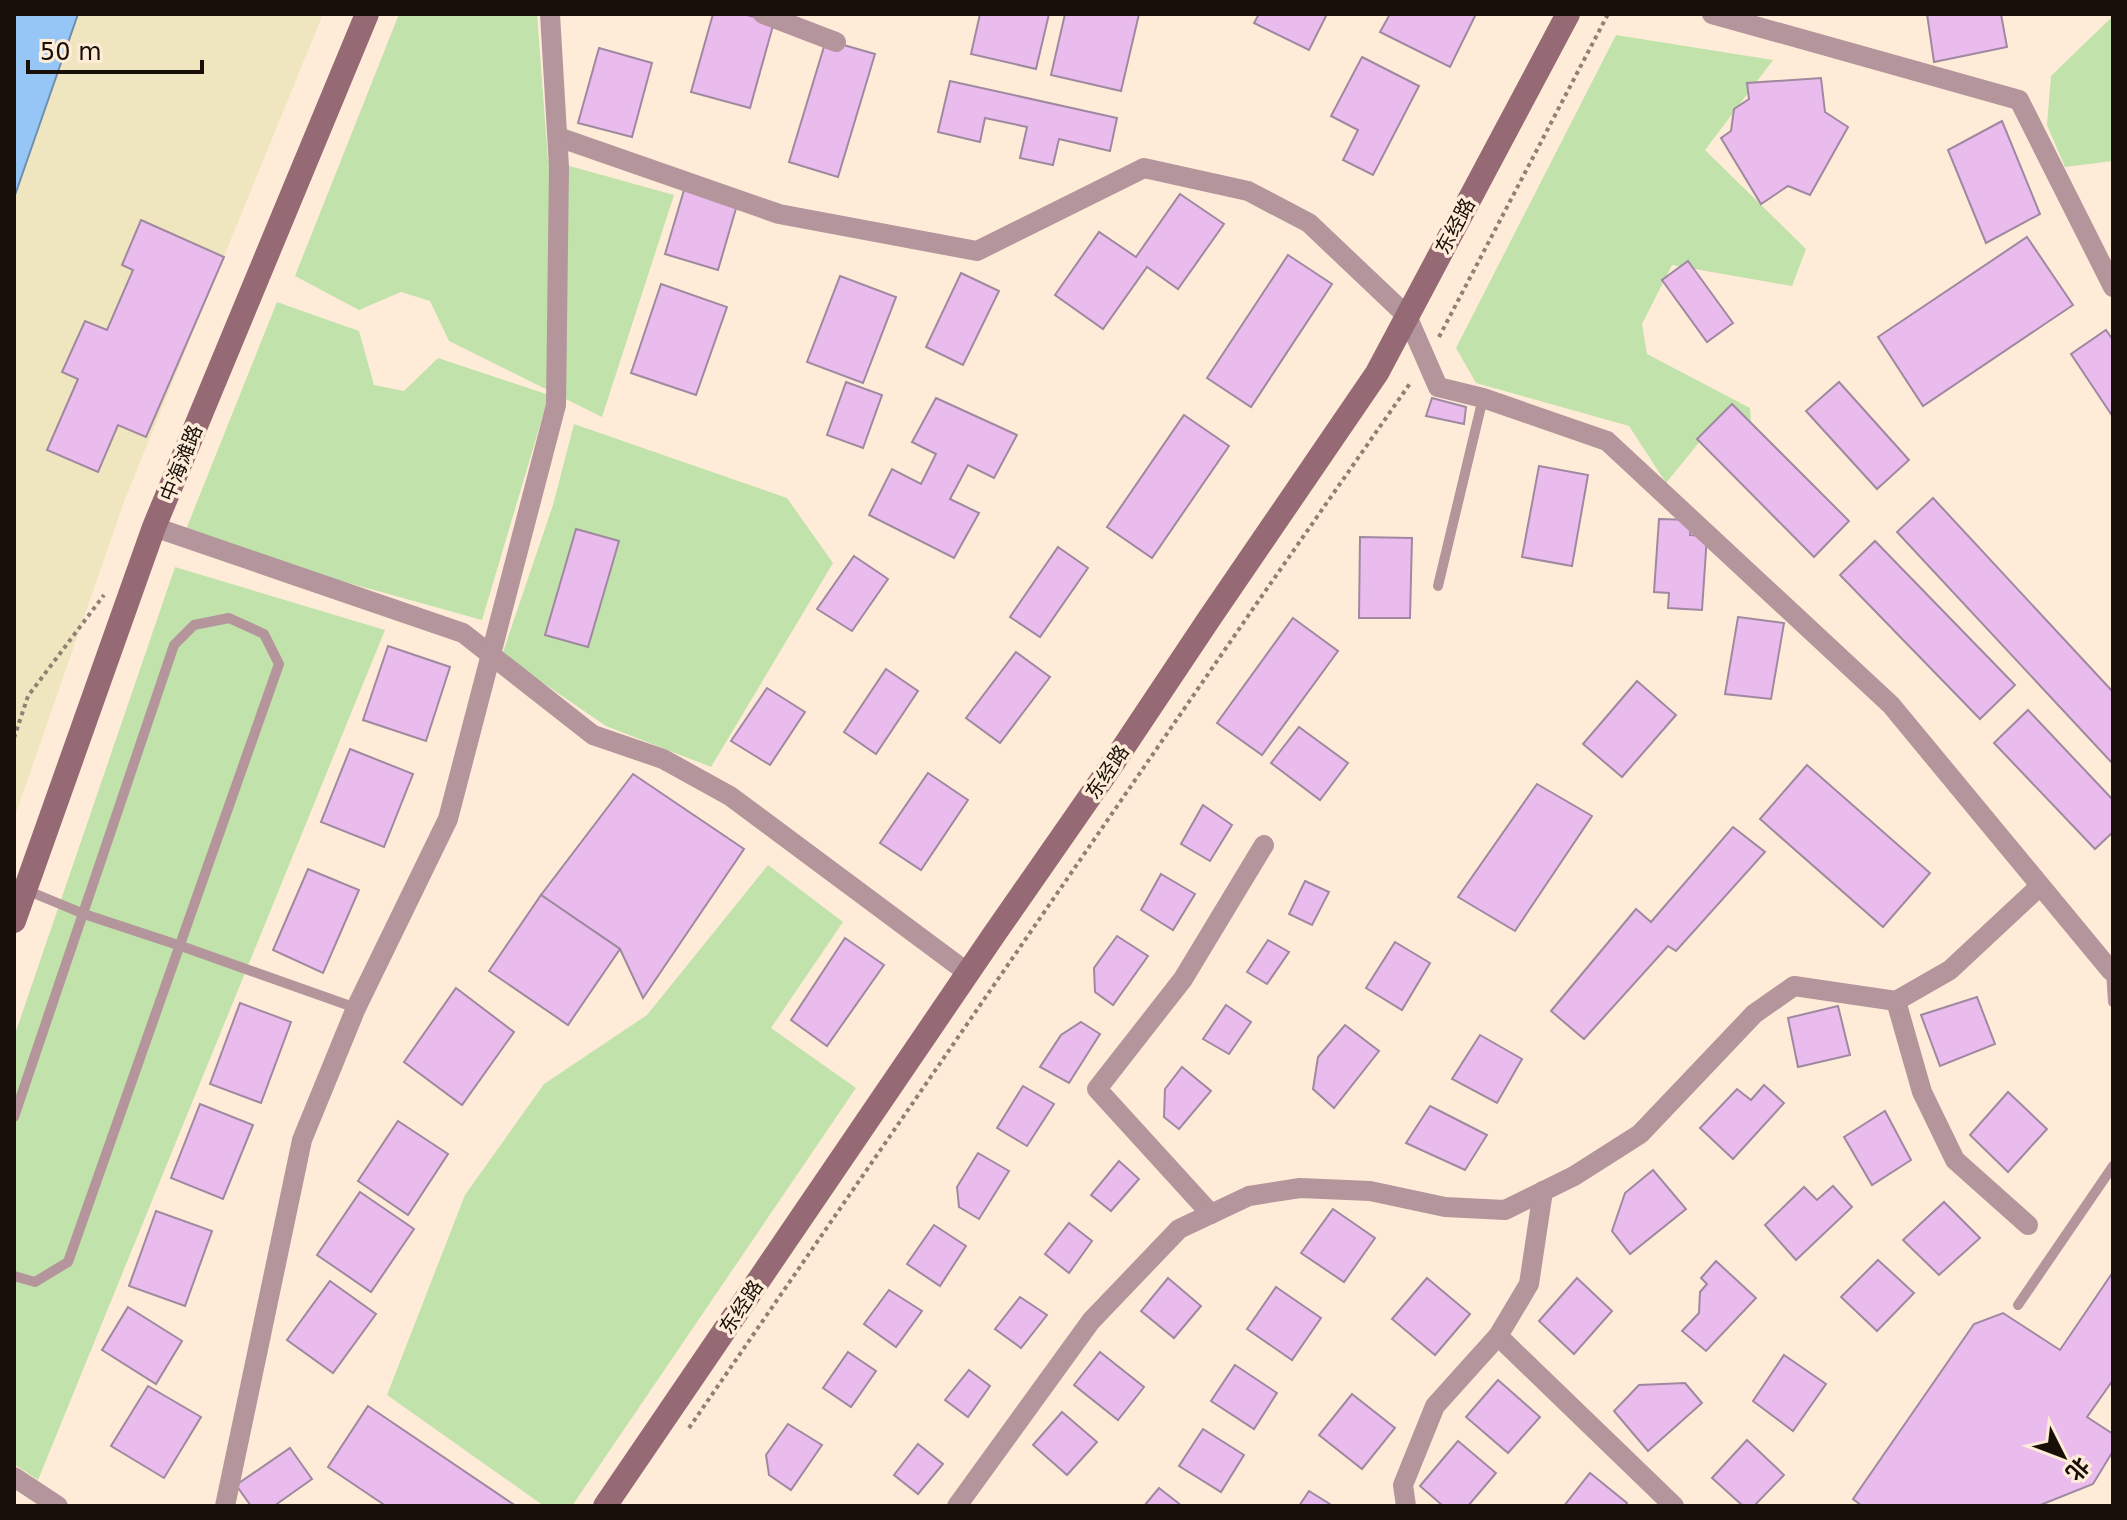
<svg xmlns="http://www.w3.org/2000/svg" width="2127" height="1520" font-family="'DejaVu Sans','Noto Sans SC',sans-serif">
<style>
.green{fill:#c1e2aa}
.sand{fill:#efe6c0}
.water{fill:#95c6f5;stroke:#708fae;stroke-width:2}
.building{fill:#eabced;stroke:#9f89a0;stroke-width:2}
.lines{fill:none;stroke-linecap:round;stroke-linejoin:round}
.path{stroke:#8f8173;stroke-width:4;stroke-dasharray:4 4;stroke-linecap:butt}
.lane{stroke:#b4959c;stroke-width:10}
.street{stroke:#b4959c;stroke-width:20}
.secondary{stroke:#956a75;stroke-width:24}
.labels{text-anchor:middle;stroke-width:7;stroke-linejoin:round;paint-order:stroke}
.street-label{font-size:20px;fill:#181008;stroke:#ffecd8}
</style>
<rect width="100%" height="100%" fill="#ffecd8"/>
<g class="green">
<polygon points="399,14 537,14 548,160 674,195 602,417 449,341 430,301 401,292 359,310 295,276"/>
<polygon points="2113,16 2113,161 2065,167 2047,125 2051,76"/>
<polygon points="1616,35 1773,60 1705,150 1806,249 1792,286 1672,265 1642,324 1647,354 1750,408 1753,454 1710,429 1666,483 1629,426 1476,383 1456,348"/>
<polygon points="277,302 359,331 374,385 404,391 438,358 549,395 482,620 183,537"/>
<polygon points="574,424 787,498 833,563 711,767 606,726 502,655 553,505"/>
<polygon points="175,567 385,630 38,1480 14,1464 14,1037"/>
<polygon points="768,865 843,922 771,1028 856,1088 572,1506 544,1506 387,1395 465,1195 544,1084 647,1015"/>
</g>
<polygon class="sand" points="78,14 323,14 125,499 14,819 14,198"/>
<polygon class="water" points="14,14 78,14 14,198"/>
<g class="building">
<polygon points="713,14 743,14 774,22 750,108 691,92"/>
<polygon points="980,14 1049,14 1036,69 971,54"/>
<polygon points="1065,14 1139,14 1121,91 1051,75"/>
<polygon points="1259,14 1327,14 1309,50 1254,23"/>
<polygon points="1390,14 1476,14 1450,67 1380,32"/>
<polygon points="1927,14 2001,14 2007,47 1934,62"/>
<polygon points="826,40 875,54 838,177 789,162"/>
<polygon points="599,48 652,63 632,137 578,123"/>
<polygon points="1362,57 1419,86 1373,175 1343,160 1358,130 1331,116"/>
<polygon points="1821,78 1825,112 1848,127 1810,195 1788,186 1761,204 1721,138 1731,131 1734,109 1749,99 1747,83"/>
<polygon points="950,81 1117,118 1110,151 1059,139 1053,165 1020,158 1027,127 985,118 980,142 938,132"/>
<polygon points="2002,121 2040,214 1986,243 1948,150"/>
<polygon points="684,190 737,205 718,270 665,254"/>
<polygon points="1180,194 1224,224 1178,289 1147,267 1103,329 1055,295 1099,232 1136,257"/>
<polygon points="141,220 224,257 146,437 118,425 98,472 47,450 78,379 62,372 85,321 107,330 133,270 122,265"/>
<polygon points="2027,237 2073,305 1923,406 1878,337"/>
<polygon points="1288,255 1332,284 1251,407 1207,378"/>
<polygon points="1688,261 1733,323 1707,342 1662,280"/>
<polygon points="961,273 999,291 963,365 926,347"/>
<polygon points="840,276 896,297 863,383 807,362"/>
<polygon points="661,284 727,307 696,395 631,373"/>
<polygon points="2106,330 2113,340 2113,417 2071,354"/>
<polygon points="846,382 882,395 863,448 827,435"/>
<polygon points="1839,382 1909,460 1877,489 1806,411"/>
<polygon points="936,398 1017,435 994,478 968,465 950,499 979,513 954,558 869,515 892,469 921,484 936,454 912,442"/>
<polygon points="1432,398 1466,407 1464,424 1426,416"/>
<polygon points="1732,404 1849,521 1814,557 1697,439"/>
<polygon points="1184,415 1229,446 1152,558 1107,527"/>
<polygon points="1539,466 1588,475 1572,566 1522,557"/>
<polygon points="1933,498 2113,692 2113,764 1897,532"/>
<polygon points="1659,519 1691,520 1690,535 1707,536 1702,610 1668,608 1669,593 1654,592"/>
<polygon points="576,529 619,541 588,647 545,635"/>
<polygon points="1360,537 1412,538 1410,618 1359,618"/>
<polygon points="1875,541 2015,685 1980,719 1840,575"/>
<polygon points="1058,547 1088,568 1040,637 1010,617"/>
<polygon points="854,556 888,579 852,631 817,609"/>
<polygon points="1738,617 1784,623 1771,699 1725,694"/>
<polygon points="1293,618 1338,651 1262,755 1217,723"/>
<polygon points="388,646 450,667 426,741 363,720"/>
<polygon points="1016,652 1050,677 1000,743 966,718"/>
<polygon points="886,669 918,691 876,754 844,732"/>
<polygon points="1637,681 1676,715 1622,777 1583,744"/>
<polygon points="767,688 805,712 770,765 731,741"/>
<polygon points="2028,710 2113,800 2113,832 2095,849 1994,743"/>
<polygon points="1299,727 1348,763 1320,800 1271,763"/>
<polygon points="350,749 413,774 384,847 321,822"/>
<polygon points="1807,765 1930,873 1883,927 1760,819"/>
<polygon points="928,773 968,800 921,870 880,843"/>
<polygon points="633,774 744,849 643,998 620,949 541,895"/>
<polygon points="1537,784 1592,816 1515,931 1458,897"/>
<polygon points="1203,805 1232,825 1210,861 1181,844"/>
<polygon points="1733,827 1765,852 1676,951 1668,946 1584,1039 1551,1011 1636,909 1651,922"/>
<polygon points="308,869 359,890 323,973 273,950"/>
<polygon points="1161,874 1195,894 1173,930 1141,910"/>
<polygon points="1305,881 1329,892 1312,925 1289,914"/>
<polygon points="541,895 620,949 568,1025 489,971"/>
<polygon points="1117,936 1148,956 1113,1005 1095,992 1094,968"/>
<polygon points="845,938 884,965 827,1046 791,1020"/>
<polygon points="1268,940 1289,952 1267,984 1247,972"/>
<polygon points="1395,942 1430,963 1402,1010 1366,988"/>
<polygon points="456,988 514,1032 462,1105 404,1062"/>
<polygon points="1977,997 1995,1044 1940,1066 1921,1015"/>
<polygon points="240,1003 291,1022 261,1103 210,1084"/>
<polygon points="1226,1005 1251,1022 1229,1054 1203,1039"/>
<polygon points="1838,1006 1850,1055 1798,1067 1788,1018"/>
<polygon points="1081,1022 1100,1034 1069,1083 1040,1067 1061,1035"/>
<polygon points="1345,1025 1379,1051 1334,1108 1313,1089 1318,1057"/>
<polygon points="1480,1035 1522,1059 1497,1103 1452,1079"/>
<polygon points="1182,1067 1211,1091 1179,1129 1164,1117 1165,1089"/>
<polygon points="1764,1085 1784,1103 1733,1159 1700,1128 1737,1089 1751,1100"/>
<polygon points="1023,1086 1054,1104 1027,1146 997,1128"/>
<polygon points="2008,1092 2047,1129 2008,1172 1970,1135"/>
<polygon points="200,1104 253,1125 223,1199 171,1178"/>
<polygon points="1430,1106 1487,1135 1465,1170 1406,1143"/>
<polygon points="1885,1111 1911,1160 1872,1185 1844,1137"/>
<polygon points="398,1121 448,1154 408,1215 358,1181"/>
<polygon points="978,1153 1009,1171 979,1219 959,1207 957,1187"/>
<polygon points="1119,1161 1139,1179 1111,1211 1091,1195"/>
<polygon points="1653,1170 1686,1209 1630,1254 1612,1231 1625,1193"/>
<polygon points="1833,1186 1852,1207 1796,1260 1765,1225 1804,1187 1817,1200"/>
<polygon points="360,1192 414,1229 371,1292 317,1255"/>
<polygon points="1944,1202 1980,1238 1939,1275 1903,1240"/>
<polygon points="1333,1209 1375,1238 1344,1282 1301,1253"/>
<polygon points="156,1211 212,1231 185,1306 129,1286"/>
<polygon points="1069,1223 1092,1241 1069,1273 1045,1254"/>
<polygon points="934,1225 966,1246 940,1286 907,1264"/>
<polygon points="1878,1260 1914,1293 1877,1331 1841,1297"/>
<polygon points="1716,1261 1756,1298 1706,1351 1682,1331 1699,1313 1700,1292 1707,1284 1701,1278"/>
<polygon points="2113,1272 2113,1380 2087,1417 2113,1434 2113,1451 2093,1484 2038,1506 1862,1506 1853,1499 1974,1324 2003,1313 2060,1350"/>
<polygon points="1168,1278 1201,1306 1174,1338 1141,1311"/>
<polygon points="1427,1278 1470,1314 1435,1355 1392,1319"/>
<polygon points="1577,1278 1612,1311 1574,1354 1539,1321"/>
<polygon points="330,1281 376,1314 333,1373 287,1340"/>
<polygon points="1276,1287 1321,1318 1292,1360 1247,1329"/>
<polygon points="889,1290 922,1311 896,1347 864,1324"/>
<polygon points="1020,1297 1047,1315 1021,1348 995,1329"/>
<polygon points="128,1307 182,1341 156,1384 102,1350"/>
<polygon points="848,1352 876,1371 851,1407 823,1388"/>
<polygon points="1100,1352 1144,1387 1118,1420 1074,1385"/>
<polygon points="1784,1355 1826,1384 1793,1431 1753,1401"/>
<polygon points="1235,1365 1277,1393 1254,1429 1211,1401"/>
<polygon points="969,1370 990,1386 968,1417 945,1400"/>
<polygon points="1498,1380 1540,1417 1508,1453 1466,1417"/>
<polygon points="1685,1383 1702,1403 1648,1451 1614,1411 1639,1385"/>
<polygon points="148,1386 201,1417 164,1478 111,1446"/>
<polygon points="1352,1394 1395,1428 1362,1469 1319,1435"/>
<polygon points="368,1406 516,1506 386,1506 328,1467"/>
<polygon points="1062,1412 1097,1442 1067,1475 1033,1445"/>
<polygon points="788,1424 822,1445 791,1490 769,1475 766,1455"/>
<polygon points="1203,1429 1244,1455 1221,1492 1179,1466"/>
<polygon points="1747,1440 1784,1475 1754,1506 1743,1506 1712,1478"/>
<polygon points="1458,1441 1496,1473 1468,1506 1443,1506 1420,1486"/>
<polygon points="918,1444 943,1464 918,1494 894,1475"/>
<polygon points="290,1448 312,1479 274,1506 251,1506 236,1485"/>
<polygon points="1590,1473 1627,1503 1625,1506 1564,1506"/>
<polygon points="1159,1488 1182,1506 1144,1506"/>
<polygon points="1309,1491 1333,1506 1299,1506"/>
</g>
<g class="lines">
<g class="path">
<polyline points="1439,337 1608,14"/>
<polyline points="14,738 28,696 104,595"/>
<polyline points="689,1428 1257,603 1411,382"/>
</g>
<g class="lane">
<polyline points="1438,586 1483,398"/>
<polyline points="26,890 84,914 181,946 356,1008"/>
<polyline points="2111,971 2113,1002"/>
<polyline points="14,1117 174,645 194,625 229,618 264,634 279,664 68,1262 35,1282 14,1276"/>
<polyline points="2018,1305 2113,1166"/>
</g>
<g class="street">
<polyline points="763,14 836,42"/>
<polyline points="1712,14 2019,100 2113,287"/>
<polyline points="558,137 779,214 977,251 1144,168 1248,191 1309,223 1407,316 1438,387 1483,398 1607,441 1891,705 2111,971 2113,970"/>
<polyline points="154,527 463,633 593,735 663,759 730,796 968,973"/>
<polyline points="1896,1001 1922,1092 1955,1160 2028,1225"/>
<polyline points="1211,1214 1097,1089 1183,979 1264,845"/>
<polyline points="1498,1336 1674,1506"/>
<polyline points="14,1477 58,1506"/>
<polyline points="225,1506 302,1140 356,1008 448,819 556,405 559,167 550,14"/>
<polyline points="957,1506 1091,1321 1179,1229 1249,1196 1300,1188 1370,1191 1445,1207 1505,1210 1574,1176 1640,1134 1754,1014 1794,986 1896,1001 1950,970 2040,886"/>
<polyline points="1406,1506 1403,1485 1435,1406 1498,1336 1529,1284 1543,1191"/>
</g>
<g class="secondary">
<polyline points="14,921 154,527 367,14"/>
<polyline points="605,1506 993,936 1107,772 1209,619 1377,373 1568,14"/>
</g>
</g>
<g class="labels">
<g class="street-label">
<text transform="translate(1455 226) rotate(-62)" y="7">东经路</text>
<text transform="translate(181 463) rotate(-68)" y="7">中海滩路</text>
<text transform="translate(1107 772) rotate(-56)" y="7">东经路</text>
<text transform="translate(741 1307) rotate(-56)" y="7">东经路</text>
</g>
</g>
<rect width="2127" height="1520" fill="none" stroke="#181008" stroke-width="32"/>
<g transform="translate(2063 1456) rotate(132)" stroke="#ffecd8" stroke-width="6" paint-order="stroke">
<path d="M0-6L14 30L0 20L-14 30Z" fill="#181008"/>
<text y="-12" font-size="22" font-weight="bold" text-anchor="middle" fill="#181008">北</text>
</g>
<path d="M28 60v12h174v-12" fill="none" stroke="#181008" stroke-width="4"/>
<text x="40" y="60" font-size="24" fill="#181008" stroke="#ffecd8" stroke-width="6" paint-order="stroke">50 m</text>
</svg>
